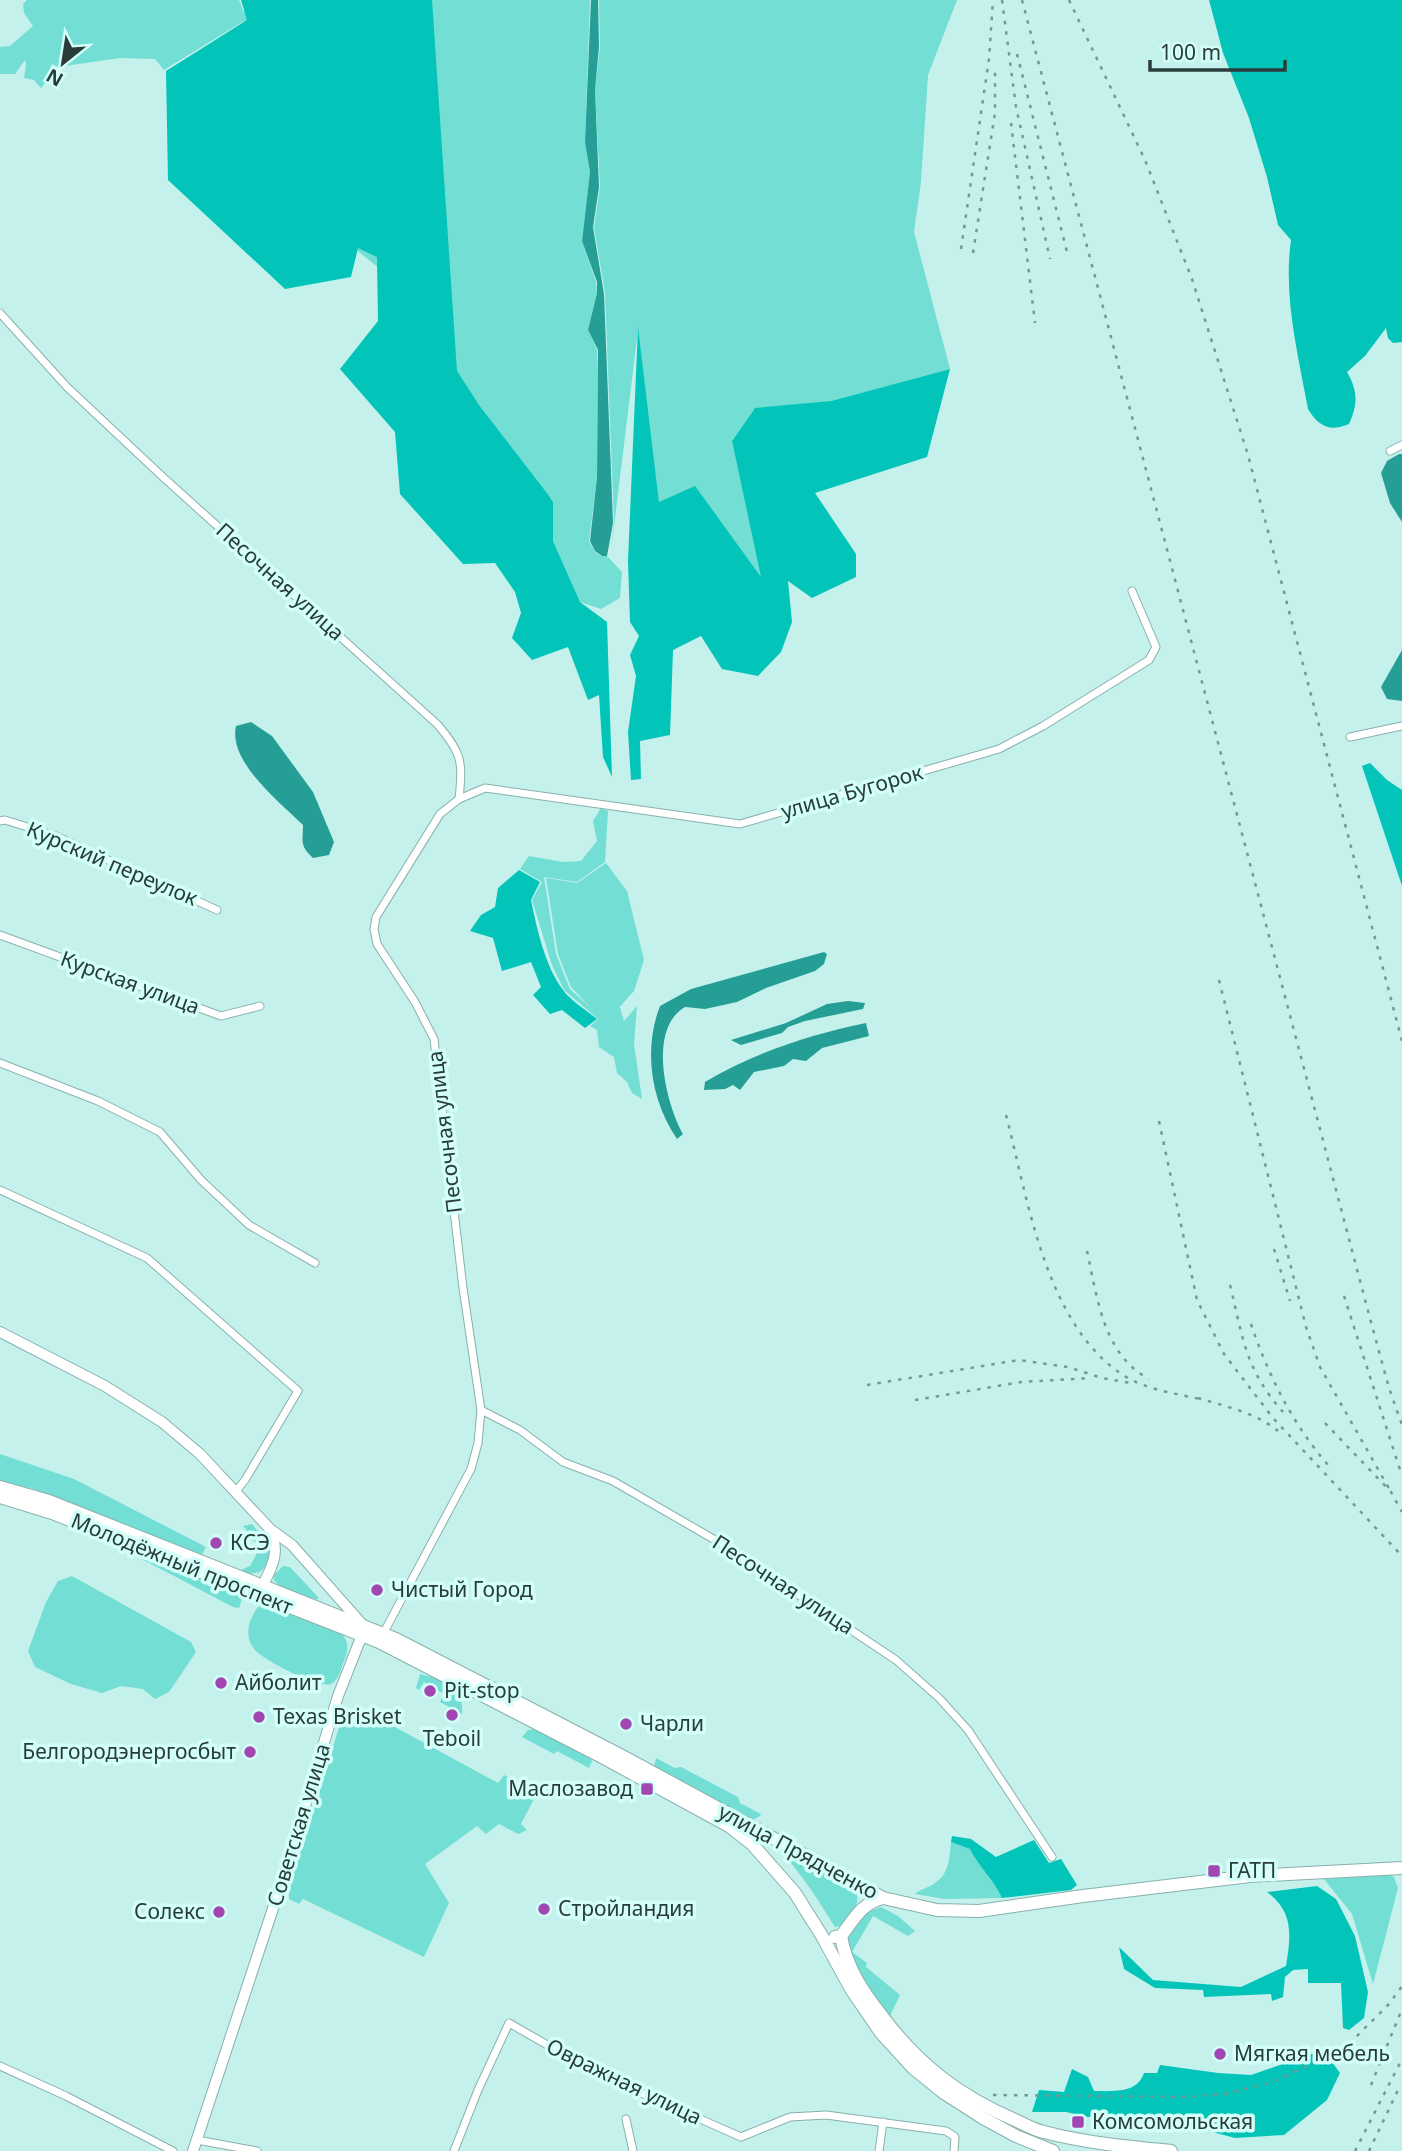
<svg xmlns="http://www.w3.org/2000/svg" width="1402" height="2151" font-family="'Noto Sans',sans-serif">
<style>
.green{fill:#73ded4}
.forest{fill:#03c4b8}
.water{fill:#259f96}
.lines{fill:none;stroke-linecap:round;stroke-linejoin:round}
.street-casing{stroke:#87b1ac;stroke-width:9}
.secondary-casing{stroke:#87b1ac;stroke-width:12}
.primary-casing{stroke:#87b1ac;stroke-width:14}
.street{stroke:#fff;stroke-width:7}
.secondary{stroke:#fff;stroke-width:10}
.primary{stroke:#fff;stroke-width:12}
.rail{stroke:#789793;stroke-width:2.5;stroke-dasharray:3.5 7;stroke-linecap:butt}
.poi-dot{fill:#a246b1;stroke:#d2fff9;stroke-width:2.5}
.labels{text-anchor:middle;stroke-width:7;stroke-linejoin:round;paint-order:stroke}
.street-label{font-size:21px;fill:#2a3c3a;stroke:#d2fff9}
.poi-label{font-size:21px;fill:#2a3c3a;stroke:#d2fff9;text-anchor:start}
</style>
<rect width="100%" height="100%" fill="#c5f1ec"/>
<g class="green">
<polygon points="27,0 239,0 244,13 245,0 590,0 585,142 590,172 582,241 596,282 597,293 588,330 597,350 598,368 597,477 589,541 595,552 601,556 607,556 622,572 620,598 601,609 580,602 553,541 553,502 547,493 479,405 385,273 234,151 244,21 164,70 155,59 120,58 58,67 52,64 48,79 41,88 34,80 24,78 26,64 25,60 15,74 0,74 0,47 10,46 33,26 24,13 23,4"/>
<polygon points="599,0 957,0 928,75 921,182 914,232 950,369 831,401 754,409 732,441 762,579 695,487 659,503 638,330 611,551 614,522 605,293 594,227 600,187 595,90 600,47"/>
<polygon points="601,808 608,811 605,862 577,882 544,877 556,954 570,989 590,1007 571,987 558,954 546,878 577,883 606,863 627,891 644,960 634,991 617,1010 620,1007 624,1021 637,1006 634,1044 642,1099 632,1093 627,1082 617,1073 614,1057 599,1047 597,1030 590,1026 598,1019 564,990 552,965 532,900 542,882 520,869 529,856 563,862 581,861 597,841 593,821"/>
<polygon points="0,1454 74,1479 206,1547 202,1555 34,1489 0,1481"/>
<path d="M0 1501 19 1506 232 1589 242 1599 239 1608 233 1607C160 1570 81 1521 0 1504Z"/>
<path d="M252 1524C266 1541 280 1554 260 1572L248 1574 241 1570 250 1566 260 1548 243 1526Z"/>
<polygon points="283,1566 290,1567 319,1598 316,1600 279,1586 274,1580 274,1575"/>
<polygon points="72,1576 191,1642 196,1652 169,1692 155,1699 143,1689 121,1686 102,1693 71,1684 35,1667 28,1651 46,1602 58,1581"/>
<path d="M266 1603 339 1631C349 1640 349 1649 344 1661 341 1668 339 1680 331 1684 320 1689 266 1661 257 1652 247 1643 246 1629 252 1617 256 1609 257 1606 266 1603Z"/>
<path d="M420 1674C441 1679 465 1687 462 1714L440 1702 444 1694 424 1682 419 1690 416 1688Z"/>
<polygon points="358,1707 498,1783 504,1775 537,1793 521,1824 527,1830 518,1834 499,1824 486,1834 477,1826 425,1864 449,1903 424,1957 303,1899 299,1904 289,1899 289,1890 340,1724 344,1714"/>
<polygon points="535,1729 590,1757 592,1761 589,1768 557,1751 554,1754 522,1737 528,1730"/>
<polygon points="656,1758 675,1768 681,1767 738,1797 740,1803 761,1814 760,1816 752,1820 654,1767"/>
<path d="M951 1842 970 1849C979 1868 993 1878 1002 1898L945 1899 915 1894C922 1888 929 1888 935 1883 950 1873 949 1858 951 1842Z"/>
<path d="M788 1854 855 1891C863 1905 849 1915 841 1926L835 1927 812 1891 786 1856Z"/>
<polygon points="1385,1873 1394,1877 1398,1888 1373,1984 1352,1914 1324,1879"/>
<path d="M881 1907 898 1916 915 1931 908 1936 873 1916 852 1952 867 1963 866 1967 900 1995 890 2016C871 1992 853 1969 847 1939L867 1912Z"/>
</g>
<g class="forest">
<polygon points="241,0 432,0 457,371 479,405 547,493 553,502 553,541 580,602 607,622 612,777 603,757 599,695 588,700 568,647 532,660 512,638 521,613 515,592 495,563 463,564 400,494 395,432 340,369 378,321 377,257 358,248 351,277 285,289 168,180 166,71 247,20"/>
<path d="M1209 0H1402V342L1393 343 1388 338 1386 328 1365 356 1347 372C1358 391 1358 404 1349 424 1330 432 1319 427 1308 409 1298 354 1283 296 1291 240L1278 225 1267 177 1249 118 1223 53Z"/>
<polygon points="638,327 659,502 695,486 761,577 732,441 755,408 831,401 950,369 927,457 815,493 856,554 856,577 812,598 788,581 792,622 781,652 758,676 722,669 701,636 673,650 670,735 640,741 641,779 631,780 628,732 636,676 630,655 639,636 630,622 628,561"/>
<polygon points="1370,763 1387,780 1402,790 1402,886 1362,766"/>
<path d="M519 870 540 882 531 900C537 929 545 966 563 990 571 1001 586 1010 597 1019L585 1028 562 1010 550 1014 533 995 541 987 531 962 502 971 493 938 470 931 481 915 495 907 498 888Z"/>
<path d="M952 1836 971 1839 996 1857 1034 1840 1049 1863 1061 1859 1077 1885 1071 1890 1002 1898C993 1878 979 1868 970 1849L951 1842Z"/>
<path d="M1317 1886 1336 1899 1355 1936 1368 1992 1364 2018 1349 2030 1343 2028 1341 1983H1308V1969L1293 1970 1285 1977 1283 1997 1272 2001 1271 1994 1204 1997 1203 1990 1155 1988 1124 1969 1119 1947 1153 1980 1241 1987 1286 1966C1291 1936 1294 1912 1267 1892Z"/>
<path d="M1323 2050 1340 2073 1327 2100 1284 2135 1235 2138 1209 2131H1166L1122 2115 1088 2117 1066 2112H1032L1039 2090 1064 2092 1072 2069 1088 2077 1094 2091C1112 2091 1137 2094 1144 2073H1157L1160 2065 1218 2073 1251 2075Z"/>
</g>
<g class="water">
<polygon points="591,0 598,0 599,47 595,90 599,187 593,227 604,294 613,523 607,556 602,556 595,551 590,541 597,477 598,368 598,350 588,330 597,293 597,282 582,241 590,172 585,142"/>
<polygon points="1399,454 1402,454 1402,522 1390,503 1381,473 1387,461"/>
<polygon points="1402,650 1402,701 1387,699 1381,687"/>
<path d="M251 722 272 736 313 792 334 842 329 855 313 858C299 845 303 841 303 825 280 802 228 762 236 726Z"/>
<path d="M824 952 827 954 824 964 815 971 766 988 737 1002 705 1009 685 1007C647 1029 666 1104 683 1134L677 1139C651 1101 643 1050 660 1006L691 989Z"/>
<polygon points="848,1001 865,1003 863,1009 805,1021 788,1027 782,1033 741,1045 731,1040 786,1023 827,1004"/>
<path d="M866 1023 869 1036 822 1048 806 1061 793 1059 784 1066 754 1072 740 1090 733 1085 725 1089 704 1090 705 1082C753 1053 812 1034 866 1023Z"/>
</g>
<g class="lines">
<g class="street-casing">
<g id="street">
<path d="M0 313 67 387 164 478 437 724C462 753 463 761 459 799"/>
<polyline points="1390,451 1402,445"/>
<polyline points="1350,737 1402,726"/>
<polyline points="0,821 5,820 56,836 217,910"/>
<polyline points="0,935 221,1016 260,1006"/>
<polyline points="0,1063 98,1101 160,1132 201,1180 249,1225 315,1263"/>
<polyline points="0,1190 147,1258 298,1391 245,1480 236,1491"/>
<polyline points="383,1634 471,1469 478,1443 481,1410"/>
<polyline points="1052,1857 968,1730 939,1698 896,1660 722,1544 613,1481 563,1462 520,1430 481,1410 463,1288 434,1039 415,1002 377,944 374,929 376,917 440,814 459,799 485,788 740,824 999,749 1043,726 1149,660 1156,647 1132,591"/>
<polyline points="0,2066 66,2096 173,2151"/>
<polyline points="626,2119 633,2151"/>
<polyline points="197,2140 257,2151"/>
<polyline points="454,2151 478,2090 509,2023 598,2074 741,2137 790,2117 826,2115 946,2131 955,2137 954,2151"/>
<polyline points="879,2151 883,2122"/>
</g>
</g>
<g class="secondary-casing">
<g id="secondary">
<polyline points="0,1332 105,1386 162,1422 200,1454 270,1529 292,1545 361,1623 362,1635 338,1696 286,1869 193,2151"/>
<path d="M260 1591C270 1570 281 1555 271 1532"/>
</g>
</g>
<g class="primary-casing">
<g id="primary">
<polyline points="0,1487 49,1501 396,1639 626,1758 883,1898 937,1910 979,1911 1083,1896 1250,1876 1402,1868"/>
<polyline points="0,1497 52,1513 379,1642 602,1757 729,1826 752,1844 795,1893 822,1936 851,1989 881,2033 913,2068 944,2093 983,2118 1016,2136 1053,2151"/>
<path d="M841 1936C846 1967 863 1992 882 2016 918 2064 959 2096 1015 2120 1024 2124 1034 2130 1044 2132 1086 2143 1129 2147 1171 2151"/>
<path d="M835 1937 841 1936C854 1919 862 1903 883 1898"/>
</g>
</g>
<use href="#street" class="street"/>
<use href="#secondary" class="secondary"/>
<use href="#primary" class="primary"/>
<g class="rail">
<polyline points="1002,0 1016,107 1050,259"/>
<polyline points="1022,0 1368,1311 1389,1388 1402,1425"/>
<polyline points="1069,0 1145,160 1192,279 1248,455 1402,1041"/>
<polyline points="1017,54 1067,252"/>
<polyline points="1011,123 1035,323"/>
<polyline points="961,249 989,59 993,0"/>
<polyline points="973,253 995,113 995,72"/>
<polyline points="1219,980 1306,1327 1320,1367 1391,1492"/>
<path d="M1006 1115C1028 1199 1045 1324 1123 1375 1146 1390 1178 1394 1205 1400"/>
<polyline points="1159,1121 1197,1300 1224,1354 1273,1418 1402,1556"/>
<polyline points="1274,1249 1290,1301"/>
<path d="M1087 1251C1097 1296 1103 1355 1149 1379"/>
<path d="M1230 1285C1243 1338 1245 1369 1283 1412"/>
<polyline points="1344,1296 1402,1476"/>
<path d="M1251 1324C1268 1375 1293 1425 1329 1466"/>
<polyline points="867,1385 1019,1360 1068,1367 1102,1378 1131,1383"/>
<path d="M1198 1398C1224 1406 1257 1413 1278 1431"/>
<polyline points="915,1400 1021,1382 1092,1378"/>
<polyline points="1325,1423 1391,1492 1402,1512"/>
<polyline points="1371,2085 1402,2009"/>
<polyline points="993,2095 1185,2097 1224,2094 1270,2083 1345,2048 1389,2004 1402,1986"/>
<polyline points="1355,2151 1402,2059"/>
<polyline points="1369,2151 1398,2090"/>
</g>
</g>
<g class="poi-dot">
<circle cx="216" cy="1543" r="7"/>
<circle cx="377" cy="1590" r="7"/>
<circle cx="221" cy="1683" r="7"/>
<circle cx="430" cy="1691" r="7"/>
<circle cx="452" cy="1715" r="7"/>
<circle cx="259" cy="1717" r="7"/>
<circle cx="626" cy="1724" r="7"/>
<circle cx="250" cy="1752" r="7"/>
<rect x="640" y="1782" width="14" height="14" rx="3.5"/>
<rect x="1207" y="1864" width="14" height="14" rx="3.5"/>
<circle cx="544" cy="1909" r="7"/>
<circle cx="219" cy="1912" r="7"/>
<circle cx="1220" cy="2054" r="7"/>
<rect x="1071" y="2115" width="14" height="14" rx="3.5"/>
</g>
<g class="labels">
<g class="street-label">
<text transform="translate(280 582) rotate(42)" y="7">Песочная улица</text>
<text transform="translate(852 792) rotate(-16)" y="7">улица Бугорок</text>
<text transform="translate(112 864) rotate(23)" y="7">Курский переулок</text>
<text transform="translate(130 983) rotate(20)" y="7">Курская улица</text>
<text transform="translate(445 1132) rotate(-97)" y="7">Песочная улица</text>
<text transform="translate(182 1564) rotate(22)" y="7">Молодёжный проспект</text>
<text transform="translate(783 1585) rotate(33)" y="7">Песочная улица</text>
<text transform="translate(299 1825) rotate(-73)" y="7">Советская улица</text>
<text transform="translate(798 1852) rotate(28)" y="7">улица Прядченко</text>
<text transform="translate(624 2082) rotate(26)" y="7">Овражная улица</text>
</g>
<g class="poi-label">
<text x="230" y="1550">КСЭ</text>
<text x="391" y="1597">Чистый Город</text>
<text x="235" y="1690">Айболит</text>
<text x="444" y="1698">Pit-stop</text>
<text x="273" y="1724">Texas Brisket</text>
<text x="640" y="1731">Чарли</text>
<text x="452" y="1746" text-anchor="middle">Teboil</text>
<text x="236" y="1759" text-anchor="end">Белгородэнергосбыт</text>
<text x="633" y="1796" text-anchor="end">Маслозавод</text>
<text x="1228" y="1878">ГАТП</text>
<text x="558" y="1916">Стройландия</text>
<text x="205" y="1919" text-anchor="end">Солекс</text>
<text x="1234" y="2061">Мягкая мебель</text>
<text x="1092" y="2129">Комсомольская</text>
</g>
</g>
<g transform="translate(63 63) rotate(210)" stroke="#d2fff9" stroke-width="5" paint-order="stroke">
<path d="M0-5L12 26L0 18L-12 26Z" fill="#2a3c3a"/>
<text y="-10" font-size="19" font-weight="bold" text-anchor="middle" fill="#2a3c3a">N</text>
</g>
<path d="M1150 60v10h135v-10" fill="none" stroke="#2a3c3a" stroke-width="3.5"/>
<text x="1160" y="60" font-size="21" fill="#2a3c3a" stroke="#d2fff9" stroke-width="5" paint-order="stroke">100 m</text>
</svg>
